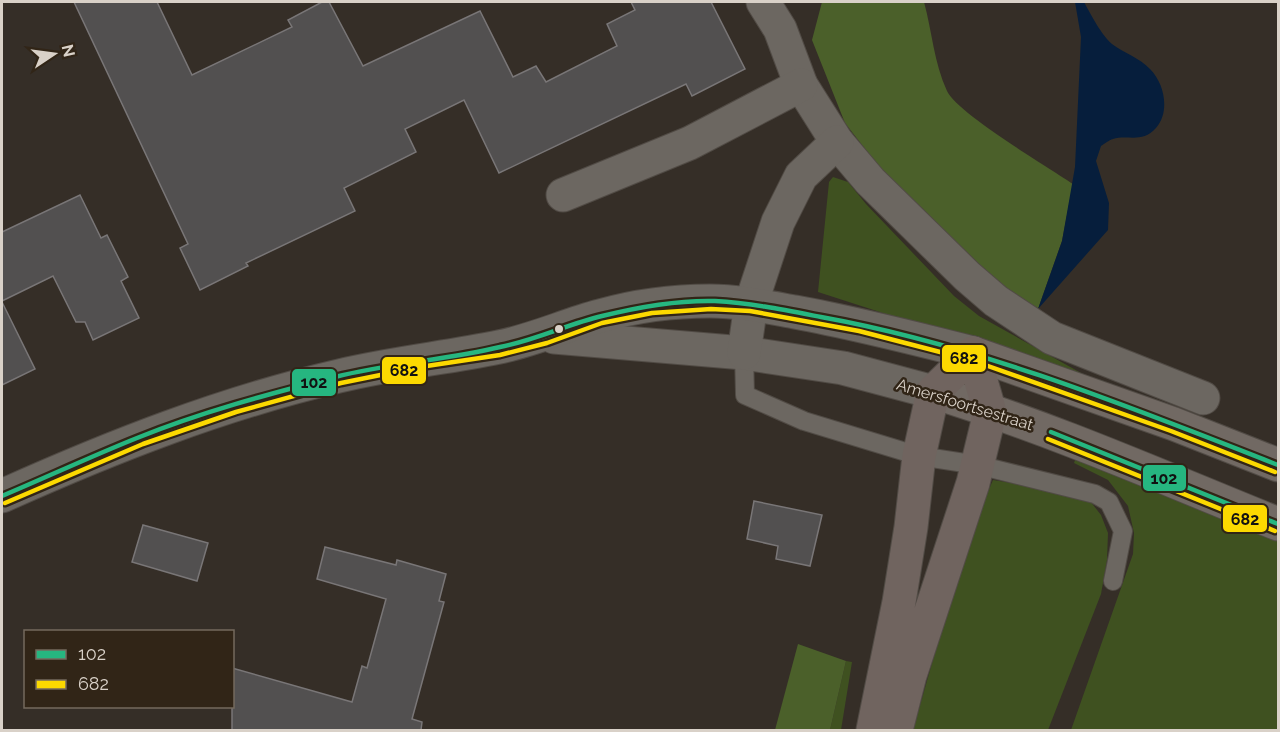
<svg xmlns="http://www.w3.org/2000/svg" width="1280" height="732" font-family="Raleway,sans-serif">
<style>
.green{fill:#3f5120}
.forest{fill:#4b602a}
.water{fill:#061e3c}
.building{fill:#525050;stroke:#797677;stroke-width:1.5}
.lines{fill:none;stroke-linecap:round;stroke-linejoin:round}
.lane-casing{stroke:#514b45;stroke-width:20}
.street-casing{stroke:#514b45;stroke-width:35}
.secondary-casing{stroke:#514b45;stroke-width:35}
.highway-casing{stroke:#514b45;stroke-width:35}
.lane{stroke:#6c6761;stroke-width:18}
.street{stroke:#6c6761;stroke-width:33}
.secondary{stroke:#716963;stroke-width:33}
.highway{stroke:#70645f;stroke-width:33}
.bus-1-casing{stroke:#312517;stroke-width:9}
.bus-2-casing{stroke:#312517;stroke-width:9}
.bus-1{stroke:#26b680;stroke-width:4.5}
.bus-2{stroke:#fcd900;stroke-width:4.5}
.bus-dot{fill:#d9d1c8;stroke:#312517;stroke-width:2}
.labels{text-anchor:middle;stroke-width:5;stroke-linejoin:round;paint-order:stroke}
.street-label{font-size:16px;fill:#d9d1c8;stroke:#312517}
.line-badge{stroke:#312517;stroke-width:2}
.pale-badge-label{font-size:16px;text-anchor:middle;font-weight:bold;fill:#111}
</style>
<rect width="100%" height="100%" fill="#352e27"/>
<g class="green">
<polygon points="833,177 848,182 866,204 954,296 979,316 1099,383 818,292 829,182"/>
<polygon points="1078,452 1278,535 1278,730 1071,730 1133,554 1134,533 1128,506 1108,480 1074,463"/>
<polygon points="993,480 1072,493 1090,501 1101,515 1108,533 1107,560 1101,594 1048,730 913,730 967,540"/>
<polygon points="846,661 852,662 841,730 830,730"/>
</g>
<g class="forest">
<path d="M822 2H924C932 31 934 63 947 91 957 113 1048 167 1073 184L1062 241 1038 309 1003 291 879 167 845 123 812 40Z"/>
<polygon points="798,644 846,661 830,730 775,730"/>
</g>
<path class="water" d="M1075 2H1084C1090 13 1102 36 1112 44 1124 53 1140 58 1150 69 1165 84 1170 112 1156 128 1142 144 1127 134 1113 139 1109 140 1104 144 1101 146L1096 161 1109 203 1108 230 1038 309 1062 241 1075 167 1081 37Z"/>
<g class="building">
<polygon points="74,2 157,2 192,75 292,27 288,20 322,2 329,2 363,66 480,11 513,77 536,66 546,82 617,46 607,24 635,10 631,2 711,2 745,69 692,96 686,84 499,173 464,100 405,129 416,152 344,188 355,211 246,263 248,266 200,290 180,248 188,244"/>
<polygon points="80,195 101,238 107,235 128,277 121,281 139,318 93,340 85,322 76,322 53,276 2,301 2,232"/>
<polygon points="2,302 35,369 2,385"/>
<polygon points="754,501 822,515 810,566 776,559 778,546 747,539"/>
<polygon points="143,525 208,543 197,581 132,562"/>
<polygon points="325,547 396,565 397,560 446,574 439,601 444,602 412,719 422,722 421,730 232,730 232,668 352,702 362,666 367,668 386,599 317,579"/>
</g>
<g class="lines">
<g class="lane-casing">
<polyline id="lane" points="744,353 745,395 804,421 919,456 978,465 1095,494 1109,502 1123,531 1113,581"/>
</g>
<g class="street-casing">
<g id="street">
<polyline points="763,2 780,29 801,85 837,142 870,181 967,276 996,301 1052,338 1203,398"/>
<polyline points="563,195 690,143 801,85"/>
<polyline points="554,337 744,353 843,368 933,392"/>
<polyline points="744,353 751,304 778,222 801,176 837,142"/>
<path d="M2 496C111 447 223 403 339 376 392 363 446 358 499 347 534 340 566 325 600 316 635 306 674 301 710 301 739 301 767 307 795 312 855 323 914 338 973 353"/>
</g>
</g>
<g class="secondary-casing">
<g id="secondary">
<polyline points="973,353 1174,424 1278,465"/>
<path d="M933 392C1051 428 1164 478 1278 524"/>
</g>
</g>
<g class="highway-casing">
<polyline id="highway" points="873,730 899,602 911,527 919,456 933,392 973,353 989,409 987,425 973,483 910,675 896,730"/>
</g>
<use href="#lane" class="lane"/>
<use href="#street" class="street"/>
<use href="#secondary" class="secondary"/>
<use href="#highway" class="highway"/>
<g class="bus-1-casing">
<g id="bus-1">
<polyline points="1051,432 1278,524"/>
<path d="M2 496C47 477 92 456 137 438 201 412 269 394 335 377 390 363 446 360 500 347 536 340 568 324 602 316 638 307 678 300 715 301 751 303 785 310 821 317 977 345 1130 407 1278 465"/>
</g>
</g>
<g class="bus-2-casing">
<g id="bus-2">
<polyline points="1048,439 1275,531"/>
<polyline points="5,503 143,444 236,412 341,383 420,367 500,355 547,343 602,323 652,313 711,309 750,311 859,331 971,360 1171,431 1275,472"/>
</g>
</g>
<use href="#bus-1" class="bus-1"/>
<use href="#bus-2" class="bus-2"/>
</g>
<circle class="bus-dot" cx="559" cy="329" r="5"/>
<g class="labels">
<g class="street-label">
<text transform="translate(965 404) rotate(17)" y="6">Amersfoortsestraat</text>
</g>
</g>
<g class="line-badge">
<rect x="941" y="344" width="46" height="29" rx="6" fill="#fcd900"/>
<rect x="381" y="356" width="46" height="29" rx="6" fill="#fcd900"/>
<rect x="291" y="368" width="46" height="29" rx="6" fill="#26b680"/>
<rect x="1142" y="464" width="45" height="28" rx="6" fill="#26b680"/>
<rect x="1222" y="504" width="46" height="29" rx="6" fill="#fcd900"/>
</g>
<g class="pale-badge-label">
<text x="964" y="364">682</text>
<text x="404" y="376">682</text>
<text x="314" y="388">102</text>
<text x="1164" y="484">102</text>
<text x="1245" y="525">682</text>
</g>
<rect width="1280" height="732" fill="none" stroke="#d9d1c8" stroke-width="6"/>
<rect x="24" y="630" width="210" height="78" fill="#312517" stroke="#746a5e" stroke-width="1.5"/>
<rect x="36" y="650" width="30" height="9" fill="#26b680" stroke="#746a5e" stroke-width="1.5"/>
<text x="78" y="660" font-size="18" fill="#d9d1c8">102</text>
<rect x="36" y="680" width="30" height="9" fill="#fcd900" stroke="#746a5e" stroke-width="1.5"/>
<text x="78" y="690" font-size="18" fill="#d9d1c8">682</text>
<g transform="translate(54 54) rotate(77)" stroke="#312517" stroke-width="4.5" paint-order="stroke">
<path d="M0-4.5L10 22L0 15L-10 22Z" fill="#d9d1c8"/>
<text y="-9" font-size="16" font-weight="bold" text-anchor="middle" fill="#d9d1c8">N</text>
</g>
</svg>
